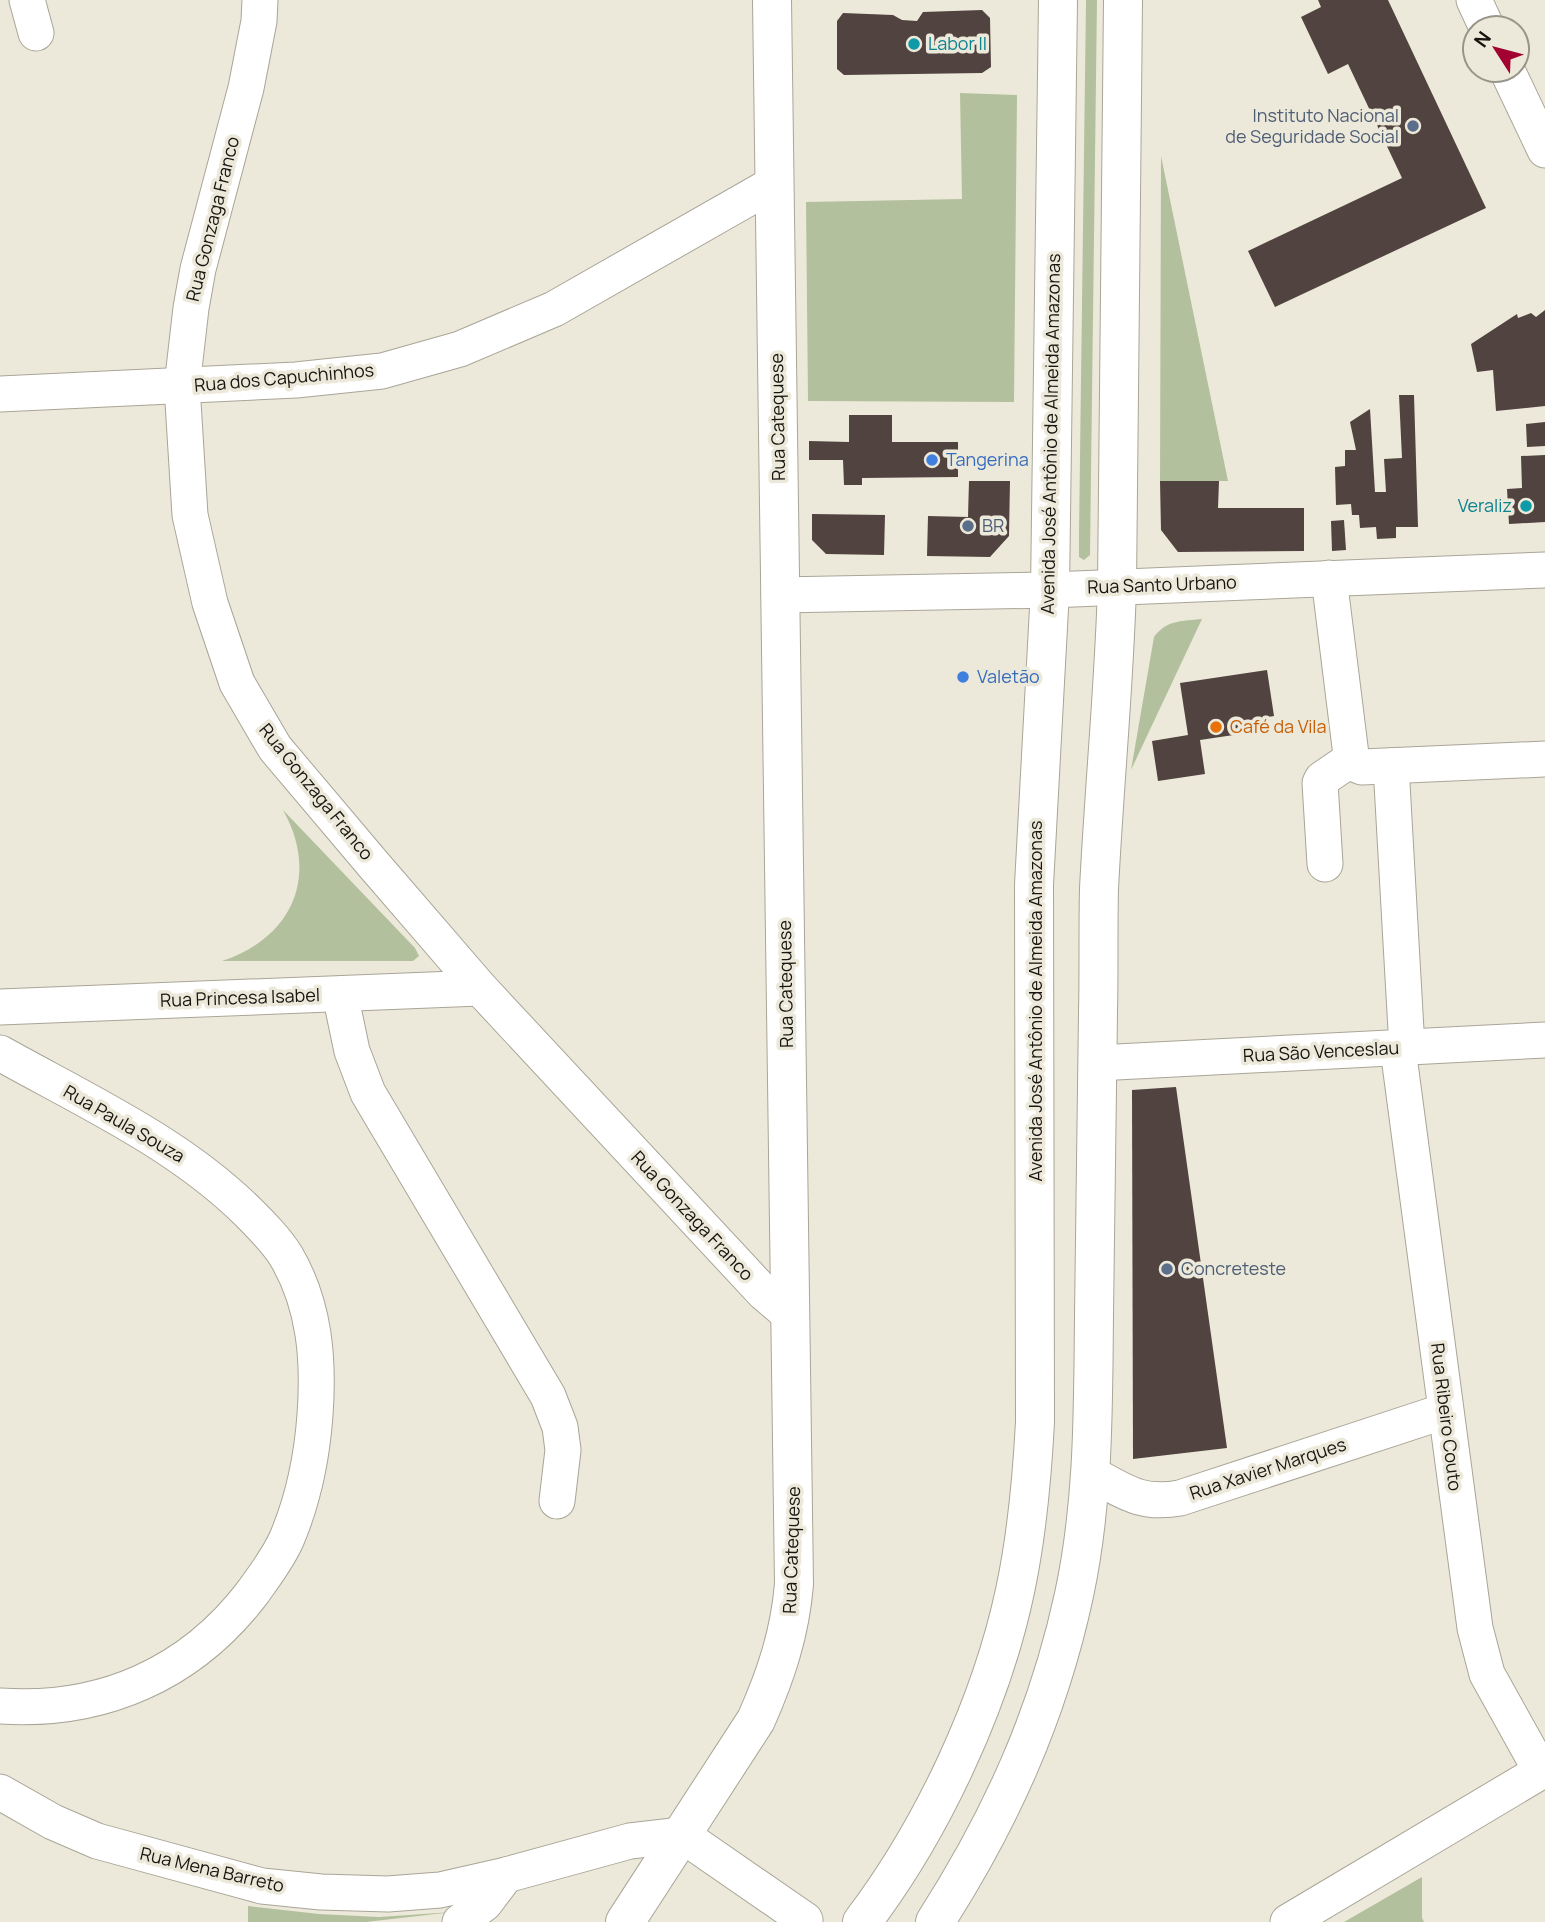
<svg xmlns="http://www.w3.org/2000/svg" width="1545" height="1922" font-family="Manrope,sans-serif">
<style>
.green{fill:#b3c09d}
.building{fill:#514340}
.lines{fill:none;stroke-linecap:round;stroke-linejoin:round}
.minor-casing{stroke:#a9a597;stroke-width:37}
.major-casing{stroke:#a9a597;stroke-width:40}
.highway-casing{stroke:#a9a597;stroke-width:40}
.minor{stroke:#fff;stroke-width:35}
.major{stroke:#fff;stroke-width:38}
.highway{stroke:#fff;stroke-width:38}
.culture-dot{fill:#0f9aa8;stroke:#ede9da;stroke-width:2.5}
.service-dot{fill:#5c6f8a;stroke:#ede9da;stroke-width:2.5}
.shop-dot{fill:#3f7fe0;stroke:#ede9da;stroke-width:2.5}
.food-dot{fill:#e8710a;stroke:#ede9da;stroke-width:2.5}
.labels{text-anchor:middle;stroke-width:7;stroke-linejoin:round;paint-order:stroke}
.culture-label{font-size:18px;fill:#0d838f;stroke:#ede9da;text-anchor:start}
.service-label{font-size:18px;fill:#4e5e75;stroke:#ede9da;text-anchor:start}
.street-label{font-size:18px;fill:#161510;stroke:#ede9da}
.shop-label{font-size:18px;fill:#366cbe;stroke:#ede9da;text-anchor:start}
.food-label{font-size:18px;fill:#c56008;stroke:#ede9da;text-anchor:start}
</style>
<rect width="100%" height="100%" fill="#ede9da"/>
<g class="green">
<polygon points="1086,0 1097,0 1090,555 1084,560 1079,557 1079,534"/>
<polygon points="960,93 1017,95 1014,402 808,401 806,202 962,199"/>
<polygon points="1161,156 1228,481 1160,481"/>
<path d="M1202 619 1131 770 1154 637C1166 620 1182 621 1202 619Z"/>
<path d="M283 810 415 948 419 956 413 961H222C292 938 320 876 283 810Z"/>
<polygon points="1422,1877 1422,1918 1424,1922 1344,1922"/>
<polygon points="248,1906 319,1914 379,1917 453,1912 366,1922 248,1922"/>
</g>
<g class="building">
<polygon points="1318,0 1388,0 1486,208 1275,307 1248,251 1402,178 1348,64 1328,74 1301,17 1321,7"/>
<polygon points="982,10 990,18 991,67 982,73 844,75 837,69 837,21 843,13 893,15 902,20 917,21 923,12"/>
<polygon points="1545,310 1545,406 1496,411 1493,370 1477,372 1471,344 1517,314 1518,318 1531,313 1536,317"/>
<polygon points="1399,395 1414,395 1418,527 1396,527 1396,538 1377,539 1376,527 1360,528 1359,515 1352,515 1351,504 1336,505 1335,467 1345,466 1345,450 1356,450 1350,422 1370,409 1375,492 1386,492 1384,459 1402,458"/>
<polygon points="849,415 892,415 892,442 958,442 958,477 862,478 862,485 844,485 843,460 809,460 809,441 849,442"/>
<polygon points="1545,422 1545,446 1527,447 1526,424"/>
<polygon points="1545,455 1545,522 1509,524 1507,489 1522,488 1521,456"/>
<polygon points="969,481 1010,481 1009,536 990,557 927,556 928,516 968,517"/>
<polygon points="1160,481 1219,481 1218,508 1304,508 1304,551 1178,552 1161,530"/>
<polygon points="812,514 885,515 884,555 826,554 812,540"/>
<polygon points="1344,520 1346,550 1332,551 1331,521"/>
<polygon points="1267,670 1274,716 1245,721 1247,733 1200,740 1205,774 1158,781 1152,741 1188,735 1180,683"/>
<polygon points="1176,1087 1227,1448 1133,1459 1132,1090"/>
</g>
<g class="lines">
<g class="minor-casing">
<g id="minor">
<polyline points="27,0 36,33"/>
<polyline points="260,0 259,21 246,88 198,269 191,308 182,386 190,515 210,603 237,683 275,748 373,864 480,988 764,1293 791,1316"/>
<polyline points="1474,0 1487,28"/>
<polyline points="1507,70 1545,150"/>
<polyline points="0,394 296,380 382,371 460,349 554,309 775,183"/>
<polyline points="1329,578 1352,763 1362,767 1545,759"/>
<polyline points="779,595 1050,590 1545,570"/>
<polyline points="1391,766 1407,1048"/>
<polyline points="1325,864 1320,783 1322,779 1350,760"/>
<polyline points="340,994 352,1051 368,1093 548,1396 560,1427 563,1450 557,1501"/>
<polyline points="0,1007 480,988"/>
<polyline points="1398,1049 1475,1628 1487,1674 1541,1771"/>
<path d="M0 1053C86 1101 178 1143 248 1212 262 1226 276 1240 286 1256 315 1305 319 1360 315 1415 312 1456 303 1500 287 1538 279 1557 265 1575 253 1592 191 1674 102 1713 0 1706"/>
<polyline points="1097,1063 1545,1040"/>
<path d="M1092 1474C1125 1492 1141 1505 1180 1498L1445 1411"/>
<polyline points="0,1792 53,1822 97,1841 262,1886 321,1892 388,1894 440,1890 506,1875 630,1841 682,1835 805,1920"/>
<polyline points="460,1922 485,1903 506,1875"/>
<polyline points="1288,1922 1545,1769"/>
</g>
</g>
<g class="major-casing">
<path id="major" d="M625 1922 756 1720C776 1675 790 1633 794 1584L772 0"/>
</g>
<g class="highway-casing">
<g id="highway">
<path d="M862 1922C932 1830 991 1704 1015 1591 1027 1535 1032 1479 1035 1422L1034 885 1050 590 1058 0"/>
<path d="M935 1922C1001 1819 1048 1715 1074 1595 1094 1502 1093 1409 1094 1315 1096 1214 1097 1113 1098 1012 1099 971 1098 930 1099 889 1104 788 1114 688 1117 587L1123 0"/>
</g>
</g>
<use href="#minor" class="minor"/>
<use href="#major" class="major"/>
<use href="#highway" class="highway"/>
</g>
<g class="culture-dot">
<circle cx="914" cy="44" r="7"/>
<circle cx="1526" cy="506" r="7"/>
</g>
<g class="service-dot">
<circle cx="1413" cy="126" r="7"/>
<circle cx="968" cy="526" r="7"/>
<circle cx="1167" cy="1269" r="7"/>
</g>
<g class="shop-dot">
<circle cx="932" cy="460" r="7"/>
<circle cx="963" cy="677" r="7"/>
</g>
<circle class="food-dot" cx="1216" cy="727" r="7"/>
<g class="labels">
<g class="culture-label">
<text x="928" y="50">Labor II</text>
<text x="1512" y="512" text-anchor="end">Veraliz</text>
</g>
<g class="service-label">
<text x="1399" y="122" text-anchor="end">Instituto Nacional<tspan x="1399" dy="21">de Seguridade Social</tspan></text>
<text x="982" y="532">BR</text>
<text x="1181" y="1275">Concreteste</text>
</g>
<g class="street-label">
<text transform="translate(213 219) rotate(-76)" y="6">Rua Gonzaga Franco</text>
<text transform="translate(284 378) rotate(-5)" y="6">Rua dos Capuchinhos</text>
<text transform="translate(778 417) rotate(-91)" y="6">Rua Catequese</text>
<text transform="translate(1051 434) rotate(-89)" y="6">Avenida José Antônio de Almeida Amazonas</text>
<text transform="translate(1162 585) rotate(-2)" y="6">Rua Santo Urbano</text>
<text transform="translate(316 792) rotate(51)" y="6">Rua Gonzaga Franco</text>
<text transform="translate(786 984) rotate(-91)" y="6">Rua Catequese</text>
<text transform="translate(240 998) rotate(-2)" y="6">Rua Princesa Isabel</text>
<text transform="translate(1036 1001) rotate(-90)" y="6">Avenida José Antônio de Almeida Amazonas</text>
<text transform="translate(1321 1052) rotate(-3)" y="6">Rua São Venceslau</text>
<text transform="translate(124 1124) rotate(30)" y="6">Rua Paula Souza</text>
<text transform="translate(692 1216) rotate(47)" y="6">Rua Gonzaga Franco</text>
<text transform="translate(1446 1417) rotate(83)" y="6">Rua Ribeiro Couto</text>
<text transform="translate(1268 1469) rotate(-18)" y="6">Rua Xavier Marques</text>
<text transform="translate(792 1550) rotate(-88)" y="6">Rua Catequese</text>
<text transform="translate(212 1870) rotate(13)" y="6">Rua Mena Barreto</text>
</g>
<g class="shop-label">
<text x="946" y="466">Tangerina</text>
<text x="977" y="683">Valetão</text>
</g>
<g class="food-label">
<text x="1230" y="733">Café da Vila</text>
</g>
</g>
<g transform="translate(1496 49) rotate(306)"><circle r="33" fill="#ede9da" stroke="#979489" stroke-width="2"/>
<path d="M0-5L12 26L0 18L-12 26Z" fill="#a2022f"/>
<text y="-10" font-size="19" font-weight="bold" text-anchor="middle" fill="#161510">N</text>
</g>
</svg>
